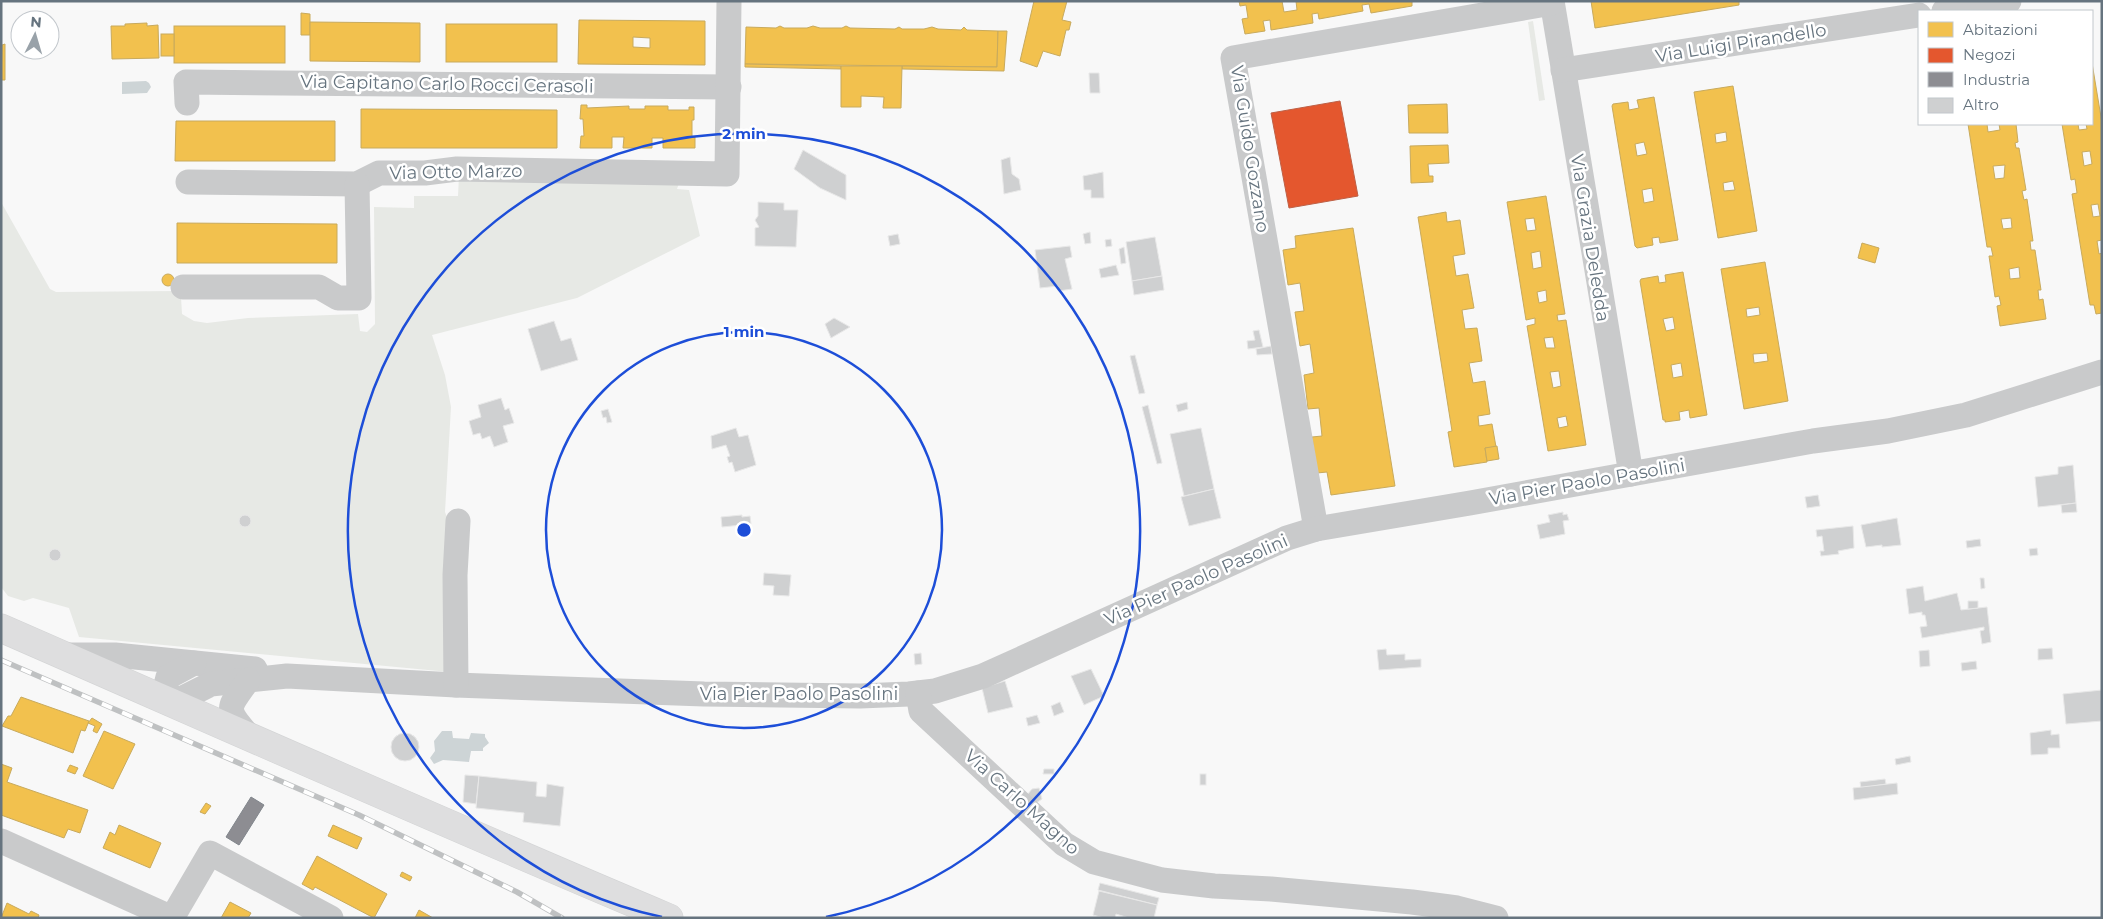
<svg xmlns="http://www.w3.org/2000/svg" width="2103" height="919" font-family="Montserrat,sans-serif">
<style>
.green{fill:#e7e9e5}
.water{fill:#cdd4d6}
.homes{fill:#f2c14e;stroke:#c8aa5d;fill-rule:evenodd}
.shops{fill:#e4572e;stroke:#be6046}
.industry{fill:#8d8d92;stroke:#81868c}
.building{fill:#cfd0d1;stroke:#e8e8e8}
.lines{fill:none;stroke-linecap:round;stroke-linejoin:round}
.major-casing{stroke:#d3d4d5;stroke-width:29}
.minor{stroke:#c9cacb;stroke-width:25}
.major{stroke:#dededf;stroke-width:28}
.rail-casing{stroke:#bfc1c2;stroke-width:5.5}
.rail{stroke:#fff;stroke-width:4;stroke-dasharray:11;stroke-linecap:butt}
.ring{fill:none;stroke:#1d4ed8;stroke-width:2.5}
.labels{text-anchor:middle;stroke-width:5;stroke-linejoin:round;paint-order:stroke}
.street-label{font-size:18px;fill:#66747f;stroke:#fff}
.centre{fill:#1d4ed8;stroke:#fff;stroke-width:2.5}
.ring-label{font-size:15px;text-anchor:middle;font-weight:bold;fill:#1d4ed8;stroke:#fff;stroke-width:5;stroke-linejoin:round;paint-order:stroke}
</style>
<rect width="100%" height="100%" fill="#f8f8f8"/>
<g class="green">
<polygon points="1533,21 1545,100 1539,101 1528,22"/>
<polygon points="459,176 679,183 677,189 689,190 700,236 577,298 432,335 445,375 451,407 445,512 451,528 449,672 79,637 69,608 33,598 24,601 8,596 1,587 1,202 50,289 56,292 177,291 181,297 182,314 194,321 207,323 248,318 358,314 360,331 367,332 375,324 374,207 414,208 414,196 458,196"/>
</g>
<g class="water">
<polygon points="146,81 149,83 151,87 147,93 122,94 122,82"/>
<polygon points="442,731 452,731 453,738 469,739 471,733 485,734 485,737 489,743 483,748 483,751 471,751 469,762 443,760 434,764 430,758 435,751 434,741"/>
</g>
<g class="homes">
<polygon points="1034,1 1067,1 1062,20 1071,22 1069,30 1066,30 1060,56 1043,51 1037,67 1020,61"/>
<polygon points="1239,1 1282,1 1284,12 1297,10 1296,1 1412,1 1412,6 1371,13 1369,4 1362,5 1363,11 1319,19 1318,13 1312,14 1313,23 1271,30 1270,20 1263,21 1265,31 1245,34 1242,19 1248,18 1246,5 1240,6"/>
<polygon points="1591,1 1739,1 1739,5 1595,28"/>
<polygon points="301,13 310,14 310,35 301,35"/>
<path d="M579 20 705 21V65L578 64ZM633 37 650 38V48L633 47Z"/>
<polygon points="310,22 420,23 420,62 310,61"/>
<polygon points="147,23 147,26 158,25 159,58 112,59 111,26 125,26 125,24"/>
<rect x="446" y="24" width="111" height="38"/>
<rect x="174" y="26" width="111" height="37"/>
<polygon points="780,26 784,28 807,28 813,26 820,28 842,28 846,26 850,28 895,29 899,27 902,29 924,29 932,27 938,29 961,30 964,27 967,30 998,31 997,67 745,64 746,27 776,28"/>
<polygon points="998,31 1007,31 1004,71 902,69 902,66 997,67"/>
<rect x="161" y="34" width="13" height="22"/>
<polygon points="5,44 5,80 1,80 2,45"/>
<path d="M2092 63 2102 123V240L2097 241 2099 254 2102 253V313L2096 314 2094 305H2090L2072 194 2077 193 2075 179 2071 180 2062 124H2078L2079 130 2087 129 2086 124H2092ZM2090 151 2092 164 2084 166 2082 152ZM2098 204 2100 216 2093 217 2091 205Z"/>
<polygon points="745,64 841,66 841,69 745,67"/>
<polygon points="841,66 902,66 901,108 883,108 884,97 861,96 861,107 841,107"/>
<path d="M1733 86 1757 231 1718 238 1694 92ZM1726 132 1727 141 1716 143 1715 134ZM1733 181 1735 190 1724 191 1723 183Z"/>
<path d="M1654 97 1678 240 1660 243 1659 237 1652 238 1653 245 1637 248 1635 246 1612 106 1613 104 1628 102 1629 110 1639 108 1637 100ZM1644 142 1647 154 1637 156 1635 144ZM1652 188 1654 201 1644 203 1642 190Z"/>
<polygon points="1447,104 1448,133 1409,133 1408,105"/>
<polygon points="581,105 587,105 587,108 629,106 629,109 645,109 645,106 668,106 668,110 689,110 689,107 694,107 694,120 692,120 692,137 695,137 695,148 663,148 663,138 652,138 652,148 623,148 624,137 612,137 612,148 580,148 581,136 584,136 583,119 580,119"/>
<polygon points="361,109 557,110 557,148 361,148"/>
<polygon points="176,121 335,121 335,161 175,161"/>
<path d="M1968 124H1987L1988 132 2000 130 1999 124H2016L2018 142 2015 143 2016 148H2019L2026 190 2022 191 2024 200 2027 199 2033 241H2030L2031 250H2035L2041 290H2038L2039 300 2043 299 2046 319 2000 326 1997 306 2001 305 1999 296 1995 297 1989 256H1993L1991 247H1987ZM2005 165 2004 178 1995 179 1993 166ZM2011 218 2012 228 2003 229 2001 219ZM2019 267 2020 278 2010 279 2009 269Z"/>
<polygon points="1448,145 1449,163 1428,164 1429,176 1433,176 1433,182 1411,183 1410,146"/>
<path d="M1546 196 1565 314 1557 315 1558 321 1566 320 1586 445 1548 451 1527 326 1535 324V318L1526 320 1507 202ZM1534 218 1536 230 1527 231 1525 219ZM1540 251 1542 267 1533 269 1531 253ZM1546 290 1547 301 1539 303 1537 292ZM1553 337 1555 348H1546L1544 338ZM1559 371 1561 386 1553 388 1550 372ZM1566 416 1568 426 1559 428 1557 418Z"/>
<polygon points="1446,212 1447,222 1460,220 1465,254 1453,256 1456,276 1468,274 1474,308 1462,310 1465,329 1477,328 1482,361 1469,363 1473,383 1485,381 1490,414 1478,416 1479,426 1492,424 1496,447 1485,448 1487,462 1454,467 1448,432 1452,431 1418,217"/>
<polygon points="177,223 337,224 337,263 177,263"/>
<polygon points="1353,228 1395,486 1331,495 1327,472 1317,473 1312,437 1322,436 1319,408 1308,409 1304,375 1314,373 1310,344 1300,346 1295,312 1304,311 1300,283 1288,285 1283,250 1296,248 1295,236"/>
<polygon points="1862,243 1879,248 1875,263 1858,258"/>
<path d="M1765 262 1788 401 1744 409 1721 269ZM1759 307 1760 315 1747 317 1746 309ZM1767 353 1768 361 1754 363 1753 354Z"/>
<path d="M1683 272 1707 415 1690 418 1689 410 1679 412 1680 420 1665 422V420H1663L1640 281 1641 279 1658 276 1659 283 1666 282 1665 275ZM1673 317 1675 329 1666 331 1663 319ZM1681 363 1683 376 1673 378 1671 365Z"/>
<circle cx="168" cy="280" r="6"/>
<polygon points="1497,446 1499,459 1487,461 1485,448"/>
<polygon points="21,697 89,721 85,731 81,730 73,753 2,726 8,716 11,716"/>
<polygon points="92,718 102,724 97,733 93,731 95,726 88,723"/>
<polygon points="104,731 135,744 113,789 83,776"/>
<polygon points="1,764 12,768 7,782 88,810 80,833 68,829 64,838 1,815"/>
<polygon points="70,765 78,768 75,774 67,771"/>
<polygon points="206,803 211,806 205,814 200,812"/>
<polygon points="119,825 161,843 150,868 103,848 110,832 115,835"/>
<polygon points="333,825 362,838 357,849 328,836"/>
<polygon points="317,856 387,894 374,918 315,887 313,890 302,884"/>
<polygon points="402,872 412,877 410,881 400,876"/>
<polygon points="230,902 251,913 248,918 221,918"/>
<polygon points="7,903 29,914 31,911 39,915 38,918 1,918"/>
<polygon points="419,910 433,918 415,918"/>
</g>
<polygon class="shops" points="1340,101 1358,196 1289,208 1271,113"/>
<polygon class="industry" points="251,797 264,805 239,845 226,837"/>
<g class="building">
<polygon points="1089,73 1099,73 1100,93 1090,93"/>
<polygon points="803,150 846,175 846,200 820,188 794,169"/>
<polygon points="1010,157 1012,174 1019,179 1021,190 1004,194 1001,160"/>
<polygon points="1103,172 1104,198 1091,198 1091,190 1084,190 1083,176"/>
<polygon points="758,202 784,203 784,210 798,210 796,247 755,246 755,228 759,227 755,220 758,216"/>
<polygon points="1090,232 1091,243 1085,244 1083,234"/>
<polygon points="898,234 900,244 890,246 888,236"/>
<polygon points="1155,237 1162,276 1132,281 1126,242"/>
<polygon points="1111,239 1112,246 1106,247 1105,240"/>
<polygon points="1070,246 1072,257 1065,259 1072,289 1058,291 1058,286 1040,288 1035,250"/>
<polygon points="1124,247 1126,263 1121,264 1119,249"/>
<polygon points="1116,265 1119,275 1101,278 1099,269"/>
<polygon points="1162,276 1164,290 1134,295 1132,281"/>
<polygon points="834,318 850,327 831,338 825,324"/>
<polygon points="554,321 561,341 571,338 578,360 541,371 528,329"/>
<polygon points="1259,330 1263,347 1248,349 1247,341 1255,340 1253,331"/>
<polygon points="1271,346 1272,354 1257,355 1256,349"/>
<polygon points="1135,355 1145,393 1139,394 1130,356"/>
<polygon points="501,398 505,410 509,408 514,423 503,426 508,442 494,447 490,436 482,439 480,433 473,435 469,421 481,417 478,405"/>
<polygon points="1187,402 1188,409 1178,412 1176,405"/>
<polygon points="1148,405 1162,463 1157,464 1142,407"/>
<polygon points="608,409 612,422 607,423 606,417 603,418 601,411"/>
<polygon points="736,428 739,437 748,435 756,465 735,472 732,462 729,463 727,457 730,456 726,445 712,449 711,436"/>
<polygon points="1201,428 1214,489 1184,496 1170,434"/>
<polygon points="2073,465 2076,503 2038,507 2035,477 2058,474 2058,467"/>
<polygon points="1214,489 1221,518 1189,526 1181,497"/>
<polygon points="1818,495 1820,506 1807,508 1805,497"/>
<polygon points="2076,503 2077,512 2062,513 2061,505"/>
<polygon points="1563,512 1563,515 1567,514 1569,520 1563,521 1565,534 1540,539 1537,525 1550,522 1548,515"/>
<polygon points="742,515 742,517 750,516 751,524 722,527 721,517"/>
<circle cx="245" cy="521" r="6"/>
<polygon points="1897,518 1901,545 1882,547 1882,545 1866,547 1861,525"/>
<polygon points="1853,526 1854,548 1838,551 1839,554 1821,556 1820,551 1824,551 1822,536 1817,537 1816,530"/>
<polygon points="1980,539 1981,546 1967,548 1966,541"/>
<polygon points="2037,548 2038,555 2030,556 2029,549"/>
<circle cx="55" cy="555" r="6"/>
<polygon points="764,573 791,575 789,596 773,595 774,586 763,585"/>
<polygon points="1980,578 1984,578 1985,588 1981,589"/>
<polygon points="1923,586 1925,601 1957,593 1961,610 1987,607 1991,642 1982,644 1980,631 1984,630 1984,627 1922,638 1920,627 1927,626 1925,615 1922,615 1922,612 1909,614 1906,589"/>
<polygon points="1968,601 1978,601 1978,608 1968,609"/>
<polygon points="2052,648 2053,659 2038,660 2038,649"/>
<polygon points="1386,649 1387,655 1405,654 1405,660 1421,659 1421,667 1379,670 1377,650"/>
<polygon points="1929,650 1930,666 1920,667 1919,651"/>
<polygon points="921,653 922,664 915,665 914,654"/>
<polygon points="1976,661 1977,669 1962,671 1961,663"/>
<polygon points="1091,669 1104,696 1084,705 1071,676"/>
<polygon points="1005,681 1013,707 988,713 982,688"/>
<polygon points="2102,690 2102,721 2066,724 2063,694"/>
<polygon points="1060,702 1064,712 1054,716 1051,706"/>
<polygon points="1037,715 1040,723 1028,726 1026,718"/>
<polygon points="2051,730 2051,735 2059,734 2060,748 2048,748 2048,754 2031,755 2030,733"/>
<circle cx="405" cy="747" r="14"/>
<polygon points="1910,756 1911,762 1896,765 1895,759"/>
<polygon points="1044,769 1054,769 1054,774 1043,774"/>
<rect x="1200" y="774" width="6" height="11"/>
<polygon points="465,775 479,776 476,804 463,802"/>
<polygon points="479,776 537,782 536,796 546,797 547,784 564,787 560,826 523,822 524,813 476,808"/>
<polygon points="1885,779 1886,784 1861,788 1860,782"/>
<polygon points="1897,783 1898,794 1854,800 1853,788"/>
<polygon points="1039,788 1042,799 1036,803 1027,795 1032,789"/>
<polygon points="1100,883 1159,898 1157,905 1098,890"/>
<polygon points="1099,891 1157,905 1154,918 1129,918 1116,914 1115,918 1104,918 1093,915"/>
</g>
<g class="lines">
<g class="major-casing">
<path id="major" d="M1 628C223 725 445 824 669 918"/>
</g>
<g class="minor">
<polyline points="1552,1 1631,474"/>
<polyline points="1944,11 2009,1"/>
<polyline points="1563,70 1919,15"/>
<polyline points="187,103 186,82 729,87"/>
<polyline points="188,182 357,184 379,173 425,173 457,169 727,174 729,1"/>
<polyline points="183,287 319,287 338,298 359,298 357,184"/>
<polyline points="1316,529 1233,58 1552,3"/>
<polyline points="63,655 115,655 255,669"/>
<polyline points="194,663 168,677 165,689 171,704 211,684 287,676 456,685 704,694 860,696 909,694 935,691 983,676 1287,538 1316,529 1470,503 1813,441 1888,431 1966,415 2102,372"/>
<polyline points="456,685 455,575 458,521"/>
<polyline points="918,693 921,711 1064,844 1094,862 1162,880 1214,886 1271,889 1412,902 1457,908 1496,918"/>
<path d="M248 735C224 707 228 709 248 680"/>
<polyline points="1,841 172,918"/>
<polyline points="172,918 210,853 331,918"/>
</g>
<use href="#major" class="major"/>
<g class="rail-casing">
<polyline id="rail" points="1,660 359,815 517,892 562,918"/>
</g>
<use href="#rail" class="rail"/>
</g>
<g class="ring">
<circle cx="744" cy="530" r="198"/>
<path d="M662 917A396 396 0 1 1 826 917"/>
</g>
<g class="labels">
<g class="street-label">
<text transform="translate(1741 43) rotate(-9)" y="6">Via Luigi Pirandello</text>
<text transform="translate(447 84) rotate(1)" y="6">Via Capitano Carlo Rocci Cerasoli</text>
<text transform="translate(1250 149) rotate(81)" y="6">Via Guido Gozzano</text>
<text transform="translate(456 172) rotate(-1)" y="6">Via Otto Marzo</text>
<text transform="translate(1590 238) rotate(81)" y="6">Via Grazia Deledda</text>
<text transform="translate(1587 482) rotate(-10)" y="6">Via Pier Paolo Pasolini</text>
<text transform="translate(1196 580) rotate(-24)" y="6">Via Pier Paolo Pasolini</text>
<text x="799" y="700">Via Pier Paolo Pasolini</text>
<text transform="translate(1022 802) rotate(42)" y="6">Via Carlo Magno</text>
</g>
</g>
<circle cx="744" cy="530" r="8" class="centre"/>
<g class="ring-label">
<text x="744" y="139">2 min</text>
<text x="744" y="337">1 min</text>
</g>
<rect width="2103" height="919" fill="none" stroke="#66747f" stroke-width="5"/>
<rect x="1918" y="10" width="175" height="115" fill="#ffffff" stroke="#c2c7cc"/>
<rect x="1928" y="22" width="25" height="15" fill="#f2c14e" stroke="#c2c7cc"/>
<text x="1963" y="35" font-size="15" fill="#66747f">Abitazioni</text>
<rect x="1928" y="48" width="25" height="15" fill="#e4572e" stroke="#c2c7cc"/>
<text x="1963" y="60" font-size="15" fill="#66747f">Negozi</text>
<rect x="1928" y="72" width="25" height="15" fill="#8d8d92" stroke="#c2c7cc"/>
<text x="1963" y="85" font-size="15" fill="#66747f">Industria</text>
<rect x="1928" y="98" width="25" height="15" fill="#cfd0d1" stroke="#c2c7cc"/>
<text x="1963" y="110" font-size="15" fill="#66747f">Altro</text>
<g transform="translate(35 35) rotate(5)"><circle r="24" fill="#ffffff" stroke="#c2c7cc"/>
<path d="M0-4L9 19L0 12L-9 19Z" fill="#99a2a9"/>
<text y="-8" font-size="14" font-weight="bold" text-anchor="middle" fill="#66747f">N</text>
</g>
</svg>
